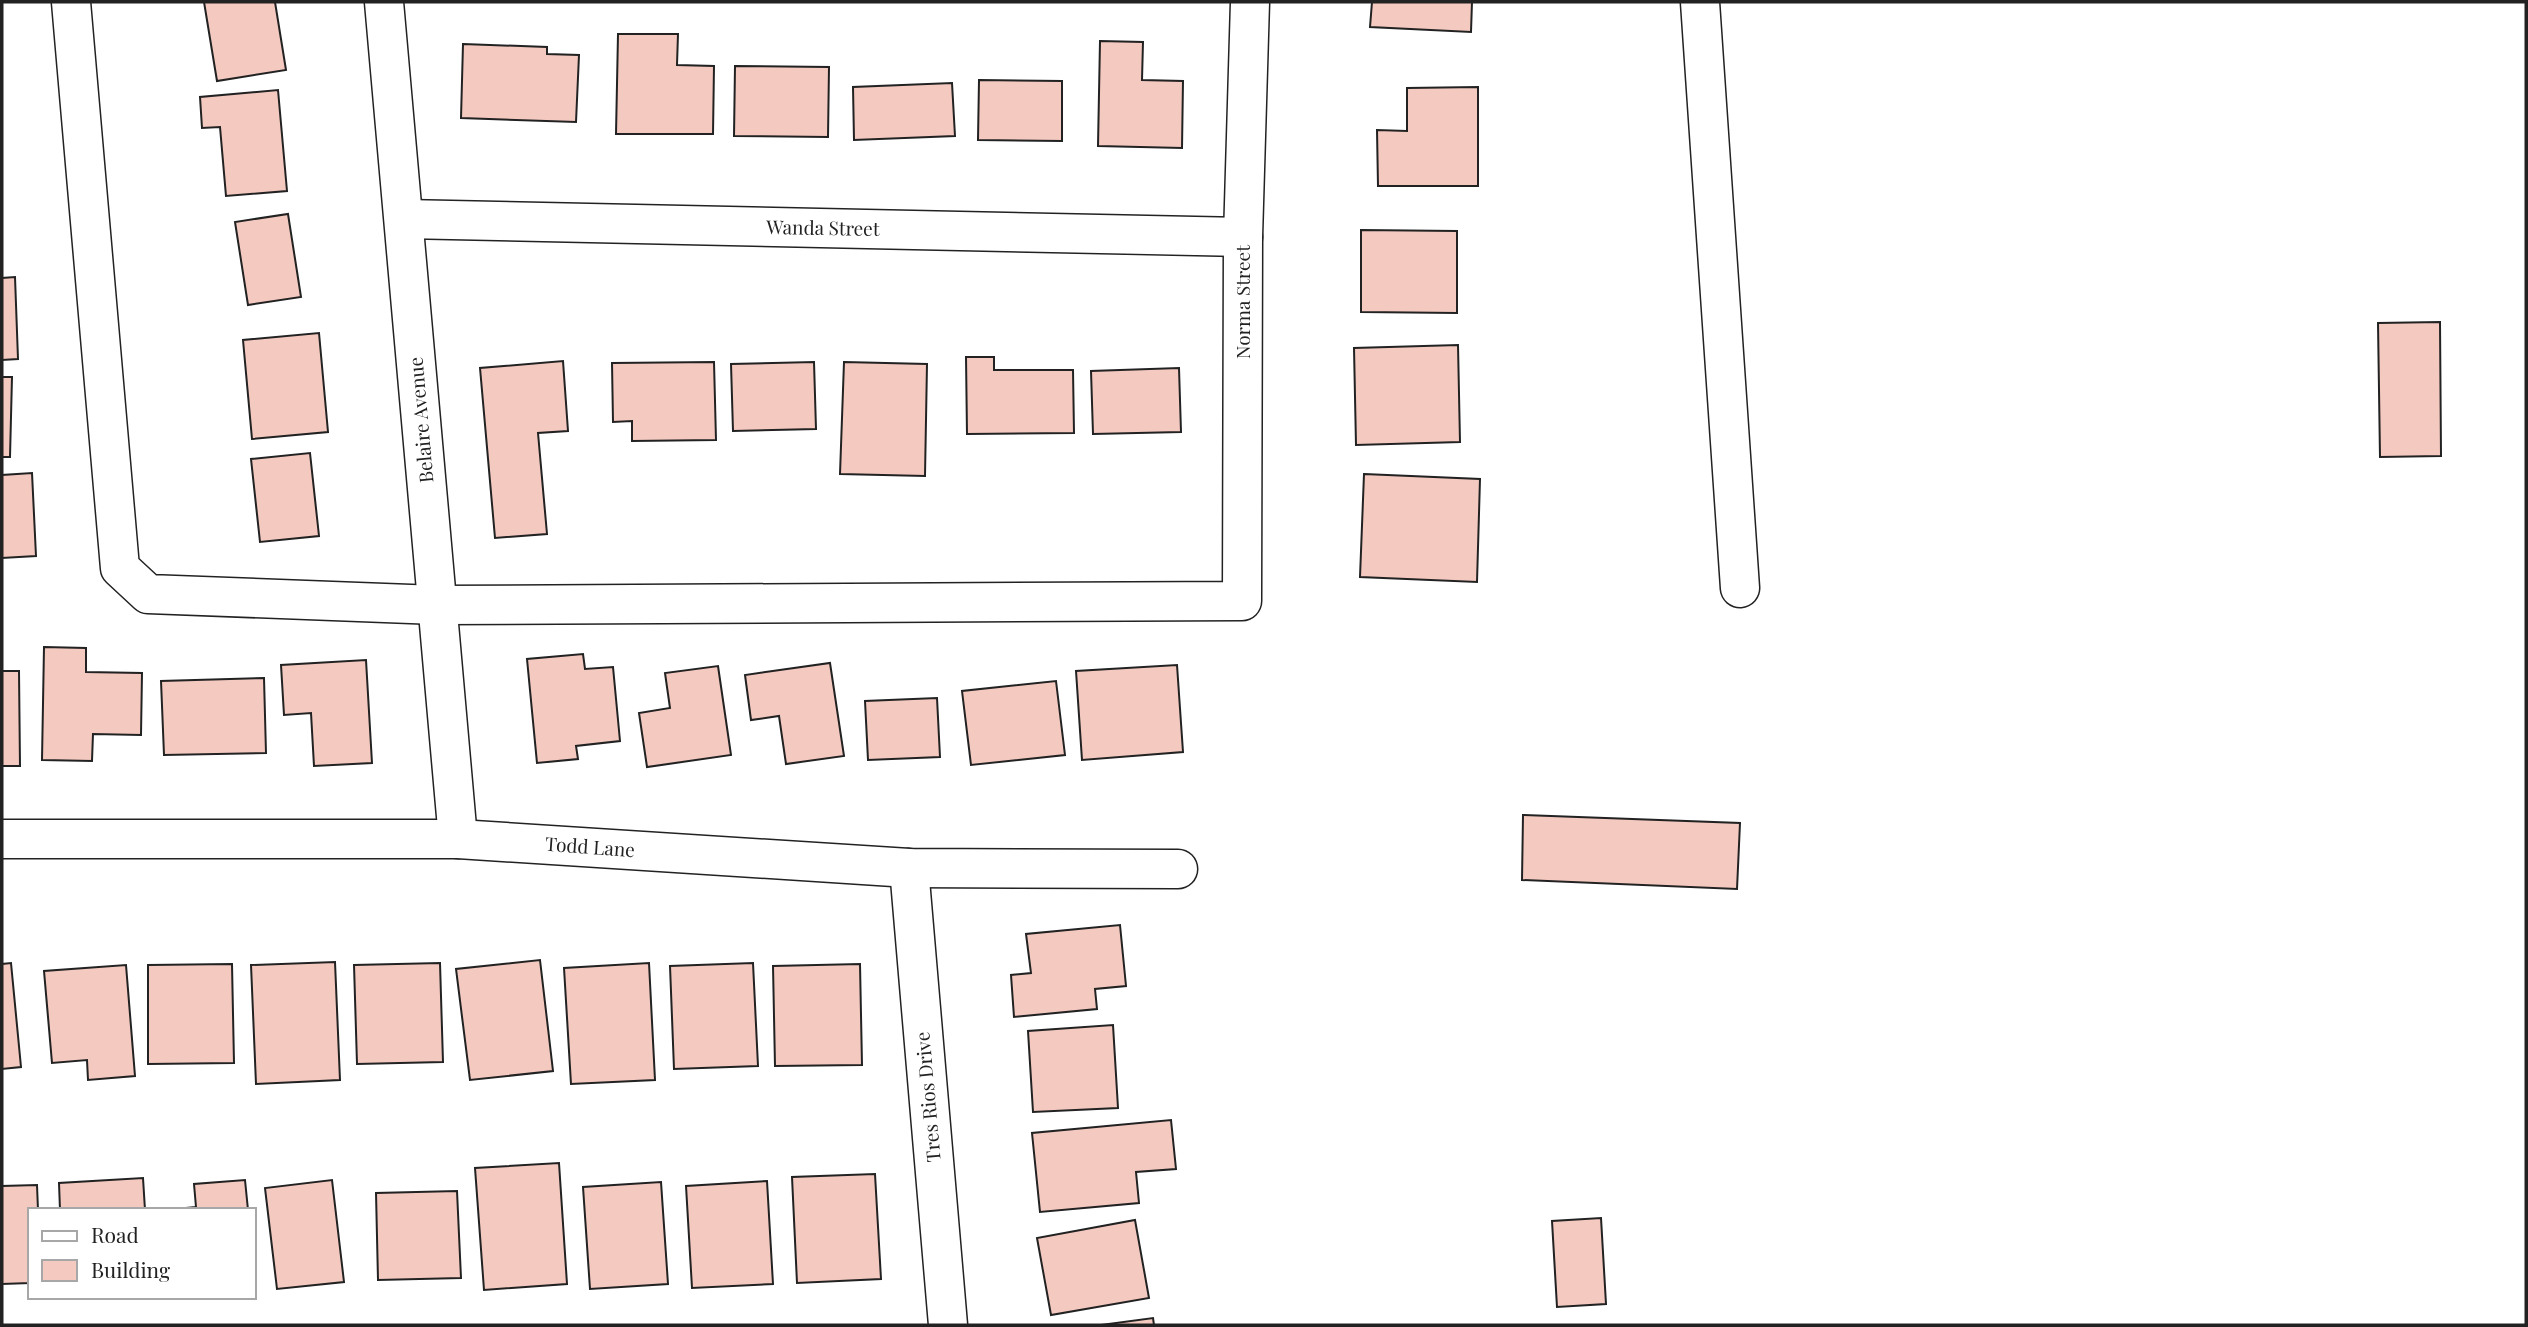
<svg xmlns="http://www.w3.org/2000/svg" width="2528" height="1327" font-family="'Playfair Display',serif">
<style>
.building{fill:#f3c9c0;stroke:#222;stroke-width:2}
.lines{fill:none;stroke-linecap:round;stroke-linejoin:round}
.minor-casing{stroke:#222;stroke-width:41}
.minor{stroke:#fff;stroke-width:38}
.labels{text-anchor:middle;stroke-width:5;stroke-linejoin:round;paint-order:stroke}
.street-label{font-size:19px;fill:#222;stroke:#fff}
</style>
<rect width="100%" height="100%" fill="#fff"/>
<g class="building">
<polygon points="204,2 275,2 286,70 217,81"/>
<polygon points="1372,2 1472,2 1471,32 1370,27"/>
<polygon points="618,34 678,34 677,65 714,66 713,134 616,134"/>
<polygon points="1100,41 1143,42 1142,80 1183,81 1182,148 1098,146"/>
<polygon points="463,44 547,47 547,54 579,55 576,122 461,118"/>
<polygon points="735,66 829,67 828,137 734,136"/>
<polygon points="979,80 1062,81 1062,141 978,140"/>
<polygon points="952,83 955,136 854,140 853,87"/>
<polygon points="1478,87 1478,186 1378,186 1377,130 1407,131 1407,88"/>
<polygon points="278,90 287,191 226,196 220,127 202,128 200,97"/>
<polygon points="288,214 301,297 248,305 235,222"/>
<polygon points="1361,230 1457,231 1457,313 1361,312"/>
<polygon points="15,277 18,359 2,360 2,278"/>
<polygon points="2440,322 2441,456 2380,457 2378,323"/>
<polygon points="319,333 328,432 252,439 243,340"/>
<polygon points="1458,345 1460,442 1356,445 1354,348"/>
<polygon points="966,357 994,357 994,370 1073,370 1074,433 967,434"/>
<polygon points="563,361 568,431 538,433 547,534 495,538 480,368"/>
<polygon points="714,362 716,440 632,441 632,421 613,422 612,363"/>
<polygon points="814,362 816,429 733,431 731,364"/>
<polygon points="844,362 927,364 925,476 840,474"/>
<polygon points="1179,368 1181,432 1093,434 1091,371"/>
<polygon points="2,377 12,377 10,457 2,457"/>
<polygon points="310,453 319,536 260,542 251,459"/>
<polygon points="32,473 36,556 2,558 2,475"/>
<polygon points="1364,474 1480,479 1477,582 1360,577"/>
<polygon points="44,647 86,648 86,672 142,673 141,735 93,734 92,761 42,760"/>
<polygon points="583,654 585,669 613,667 620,741 576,746 578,759 537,763 527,659"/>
<polygon points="366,660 372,763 314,766 311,713 284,715 281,665"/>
<polygon points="830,663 844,756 786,764 779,716 751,720 745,675"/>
<polygon points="1177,665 1183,752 1082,760 1076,671"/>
<polygon points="718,666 731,755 647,767 639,713 670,708 665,673"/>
<polygon points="2,671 19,671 20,766 2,766"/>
<polygon points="264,678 266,753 164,755 161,681"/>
<polygon points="1056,681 1065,755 971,765 962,691"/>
<polygon points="937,698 940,757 868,760 865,701"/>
<polygon points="1523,815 1740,823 1737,889 1522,880"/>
<polygon points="1120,925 1126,986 1095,989 1097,1009 1014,1017 1011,975 1031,973 1026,934"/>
<polygon points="540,960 553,1071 470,1080 456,969"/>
<polygon points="335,962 340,1080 256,1084 251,965"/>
<polygon points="11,963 21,1067 2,1069 2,964"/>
<polygon points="440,963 443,1062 357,1064 354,965"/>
<polygon points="649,963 655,1080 571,1084 564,968"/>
<polygon points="753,963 758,1066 674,1069 670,966"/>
<polygon points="232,964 234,1063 148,1064 148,965"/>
<polygon points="860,964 862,1065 775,1066 773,966"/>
<polygon points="126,965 135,1076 88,1080 87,1060 52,1063 44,971"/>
<polygon points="1113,1025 1118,1108 1033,1112 1028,1031"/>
<polygon points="1171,1120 1176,1169 1136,1172 1139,1203 1040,1212 1032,1133"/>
<polygon points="559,1163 567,1284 484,1290 475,1168"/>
<polygon points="875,1174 881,1279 797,1283 792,1177"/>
<polygon points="143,1178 145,1210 60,1210 59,1183"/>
<polygon points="245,1180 248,1210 165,1210 196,1207 194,1184"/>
<polygon points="332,1180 344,1282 277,1289 265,1188"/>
<polygon points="767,1181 773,1284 692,1288 686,1186"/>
<polygon points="661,1182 668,1284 590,1289 583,1187"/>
<polygon points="37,1185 38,1210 30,1210 30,1283 2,1284 2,1186"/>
<polygon points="457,1191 461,1278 378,1280 376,1193"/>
<polygon points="1601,1218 1606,1304 1557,1307 1552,1221"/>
<polygon points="1135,1220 1149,1298 1051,1315 1037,1238"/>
<polygon points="1153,1318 1154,1325 1101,1325"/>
</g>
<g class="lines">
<g class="minor-casing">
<g id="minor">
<polyline points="71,2 120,568 148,594 437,605 1242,601 1243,237 1250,2"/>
<polyline points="384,2 458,839"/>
<polyline points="1700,2 1740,588"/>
<polyline points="404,219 1243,237"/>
<polyline points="2,839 458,839 909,868 1178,869"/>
<polyline points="909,868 948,1325"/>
</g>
</g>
<use href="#minor" class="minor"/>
</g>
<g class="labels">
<g class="street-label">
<text transform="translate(823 228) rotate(1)" y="7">Wanda Street</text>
<text transform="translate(1243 302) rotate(-90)" y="7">Norma Street</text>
<text transform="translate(421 420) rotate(-95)" y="7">Belaire Avenue</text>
<text transform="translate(590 847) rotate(4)" y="7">Todd Lane</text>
<text transform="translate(928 1097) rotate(-95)" y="7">Tres Rios Drive</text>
</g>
</g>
<rect width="2528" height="1327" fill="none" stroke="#222222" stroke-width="7"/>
<rect x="28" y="1208" width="228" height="91" fill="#ffffff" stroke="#a7a7a7" stroke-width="2"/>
<rect x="42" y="1231" width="35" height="10" fill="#ffffff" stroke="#a7a7a7" stroke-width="2"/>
<text x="91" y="1243" font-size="21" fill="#222222">Road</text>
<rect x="42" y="1260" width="35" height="21" fill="#f3c9c0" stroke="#a7a7a7" stroke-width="2"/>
<text x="91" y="1278" font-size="21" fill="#222222">Building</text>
</svg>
